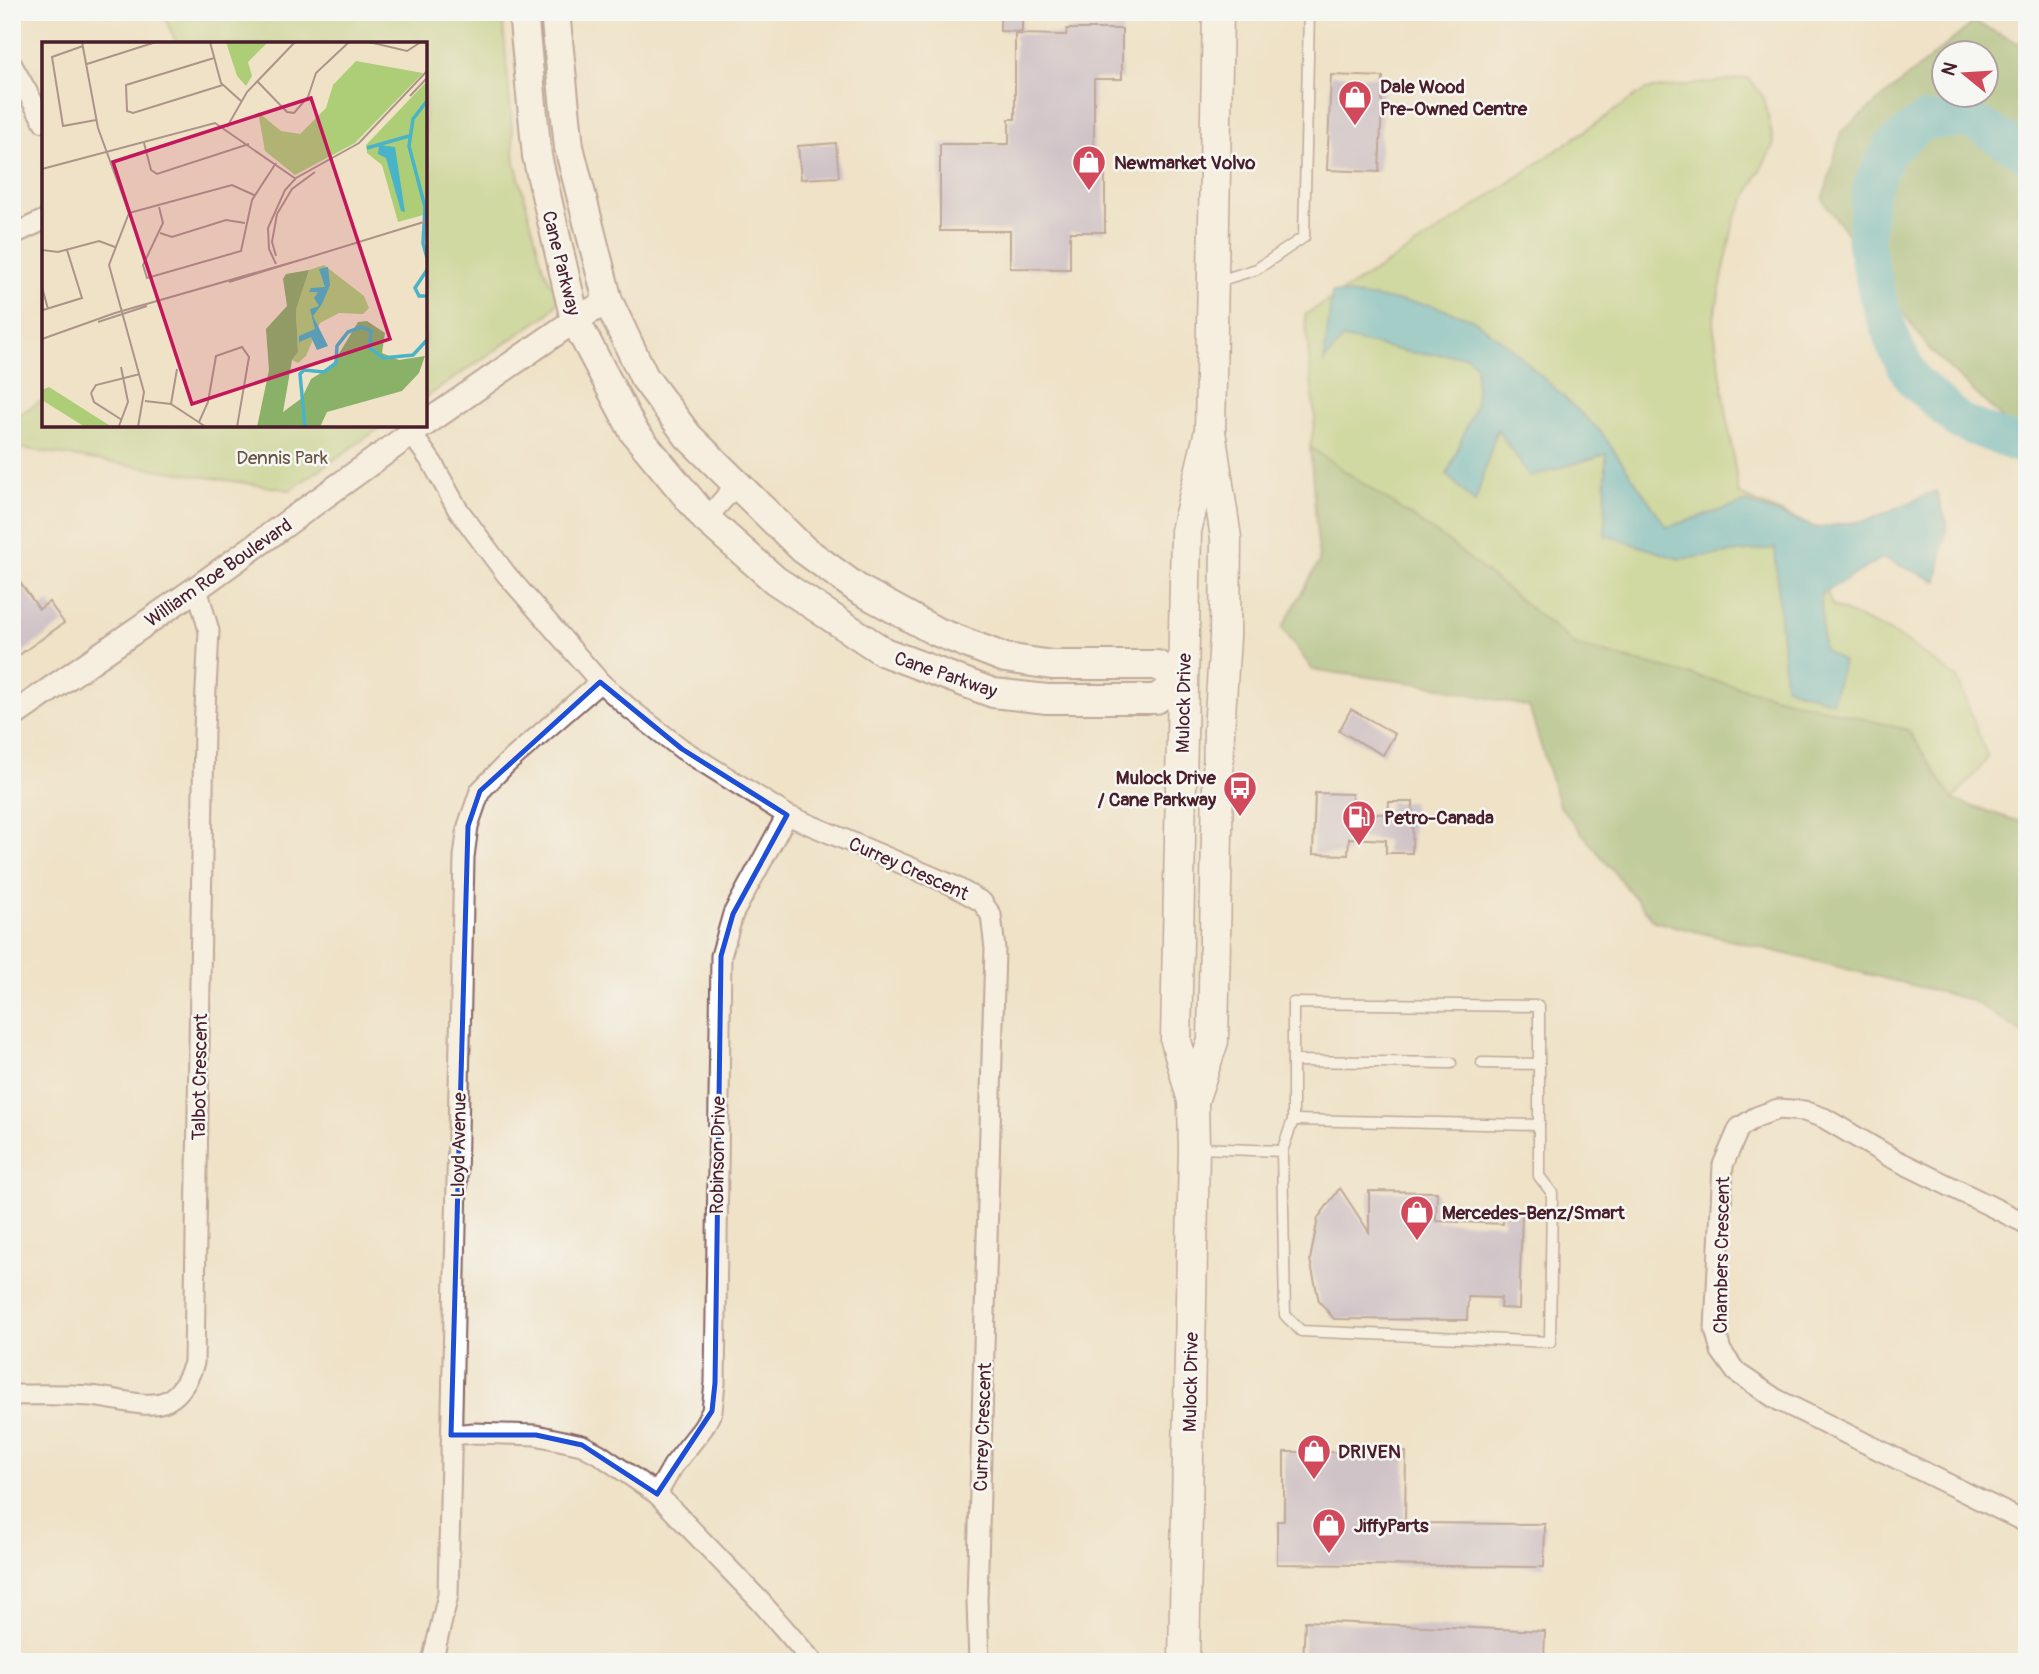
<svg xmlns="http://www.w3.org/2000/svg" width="2039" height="1674" font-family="Pangolin,sans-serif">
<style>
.green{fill:#adce77;stroke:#7c7651;stroke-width:2}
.forest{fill:#8ab168;stroke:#6a684a;stroke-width:2;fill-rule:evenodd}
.water{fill:#49b3c7;stroke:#4a6979;stroke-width:2}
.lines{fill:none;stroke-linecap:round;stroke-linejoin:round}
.river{stroke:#49b3c7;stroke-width:37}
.building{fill:#aa9dca}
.service-casing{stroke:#846362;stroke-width:13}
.minor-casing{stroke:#846362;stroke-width:23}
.tertiary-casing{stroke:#846362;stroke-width:28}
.secondary-casing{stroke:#846362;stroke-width:32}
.primary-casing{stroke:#846362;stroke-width:33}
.service{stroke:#fff;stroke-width:10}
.minor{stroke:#fff;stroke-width:19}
.tertiary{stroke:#fff;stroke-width:24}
.secondary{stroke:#fff;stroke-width:28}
.primary{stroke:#fff;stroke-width:30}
.marked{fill:none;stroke:#1d4ed8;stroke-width:5;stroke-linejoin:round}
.labels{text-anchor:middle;stroke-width:5;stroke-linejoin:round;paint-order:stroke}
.poi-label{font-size:19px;font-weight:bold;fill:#4a1f2b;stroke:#f6f6f2;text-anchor:start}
.street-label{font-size:19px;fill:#4a1f2b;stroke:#f6f6f2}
.park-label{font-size:19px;fill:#685442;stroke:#f6f6f2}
.inset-river{fill:none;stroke:#49b3c7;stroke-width:3.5}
.inset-road{fill:none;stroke:#ad9489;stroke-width:2}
.view{fill:#c2185b;fill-opacity:0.15;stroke:#c2185b;stroke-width:3.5}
.inset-edge{fill:none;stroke:#4a1f2b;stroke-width:3.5}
</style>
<rect width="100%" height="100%" fill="#f6f6f2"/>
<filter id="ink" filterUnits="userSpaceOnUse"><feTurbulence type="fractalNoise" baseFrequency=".0143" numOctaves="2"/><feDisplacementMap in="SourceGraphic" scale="14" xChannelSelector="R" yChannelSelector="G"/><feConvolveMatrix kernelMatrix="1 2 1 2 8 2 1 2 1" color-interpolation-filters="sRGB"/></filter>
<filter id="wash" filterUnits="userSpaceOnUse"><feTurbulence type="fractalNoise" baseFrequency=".00686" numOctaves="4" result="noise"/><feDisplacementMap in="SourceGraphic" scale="28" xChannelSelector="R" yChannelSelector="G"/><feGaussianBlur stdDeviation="1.57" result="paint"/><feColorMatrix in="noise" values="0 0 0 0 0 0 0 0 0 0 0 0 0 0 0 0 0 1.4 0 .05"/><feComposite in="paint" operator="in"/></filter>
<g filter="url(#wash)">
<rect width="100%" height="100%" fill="#efe2c7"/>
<g class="green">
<polygon points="162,12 502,12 515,162 543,267 559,300 548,314 425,398 425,44 177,44"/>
<polygon points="1748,78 1764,98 1774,144 1734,221 1713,323 1739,495 1803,522 1832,606 1896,634 1957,678 1988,758 1953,800 1908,730 1577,646 1310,447 1315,420 1305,315 1434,234 1645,90"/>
<polygon points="44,399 44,425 384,425 290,490 12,447 12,419"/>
</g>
<g class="forest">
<path d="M1974 22 2027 47V442L1929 349 1823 200 1841 132ZM1944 52H1986V94H1944Z"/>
<polygon points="1310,447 1446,540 1577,646 1908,730 1953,800 2027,824 2027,1036 1971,1000 1654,921 1559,805 1529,707 1429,685 1313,670 1282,628 1319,562"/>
</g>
<polygon class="water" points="1332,292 1431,305 1472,319 1509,346 1601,432 1667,527 1747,502 1817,528 1868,520 1936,491 1947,524 1937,581 1883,558 1821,594 1823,649 1843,662 1832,702 1785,686 1775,548 1679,559 1605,535 1606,454 1530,477 1497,429 1475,503 1447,475 1476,404 1476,365 1467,356 1412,353 1343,338 1324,362"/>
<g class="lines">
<polyline class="river" points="2027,154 1971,120 1924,121 1890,148 1870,190 1865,243 1878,298 1895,347 1913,380 1960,422 2027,448"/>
</g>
<g id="blocks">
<g class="building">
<polygon points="1000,12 1022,12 1022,32 1000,31"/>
<polygon points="1067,29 1122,29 1122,79 1094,79 1094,176 1105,176 1105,232 1070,232 1070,269 1010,268 1010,231 940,231 940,144 1009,144 1009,119 1015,119 1015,34 1066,35"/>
<polygon points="1331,75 1383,77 1379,172 1327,170"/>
<polygon points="836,143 839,177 801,179 798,146"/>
<polygon points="12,571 39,609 49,602 64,623 12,660"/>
<polygon points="1351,709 1395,734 1383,755 1339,731"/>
<polygon points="1315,793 1352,794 1352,813 1388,814 1389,802 1413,802 1412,853 1386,853 1386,840 1349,838 1348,855 1313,854"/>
<polygon points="1340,1188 1369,1232 1369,1191 1437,1192 1436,1221 1503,1224 1503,1213 1522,1214 1519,1309 1500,1308 1501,1298 1468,1297 1467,1320 1334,1319 1319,1301 1310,1260 1318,1218"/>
<polygon points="1284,1452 1406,1452 1405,1523 1545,1524 1544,1567 1277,1564 1277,1521 1284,1521"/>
<polygon points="1305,1621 1545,1631 1544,1662 1303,1662"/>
</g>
</g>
</g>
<g filter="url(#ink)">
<use href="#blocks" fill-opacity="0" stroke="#846362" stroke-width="2"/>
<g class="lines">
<g class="service-casing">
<g id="service">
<polyline points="1215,282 1257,269 1304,237 1309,12"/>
<polyline points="1293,1061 1451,1063"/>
<polyline points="1482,1063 1539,1064"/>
<polyline points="1293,1120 1539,1125"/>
<polyline points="1198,1148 1282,1151 1285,1315 1301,1331 1550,1342 1552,1193 1539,1176 1539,1006 1293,1003 1293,1120 1282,1151"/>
</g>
</g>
<g class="minor-casing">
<g id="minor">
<polyline points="12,65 44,122"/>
<polyline points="12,235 44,220"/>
<polyline points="411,433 433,464 457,508 506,574 600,682 630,709 682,749 787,815 952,885 982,902 991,915 995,949 977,1601 979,1662"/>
<polyline points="706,519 737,484"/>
<polyline points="2027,1224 1892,1158 1824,1118 1804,1111 1778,1109 1756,1117 1739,1128 1723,1165 1715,1329 1721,1351 1736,1372 1776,1399 2027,1523"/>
<path d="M12 1395C38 1395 64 1394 90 1396 138 1400 173 1425 194 1363L204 728 209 631 197 588"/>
<polyline points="451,1435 474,1433 536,1435 582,1445 599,1454 657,1494 760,1601 813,1662"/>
<polyline points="657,1494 673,1466 703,1428 712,1411 715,1383 721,956 733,914 787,815"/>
<polyline points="432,1662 448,1595 464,857 468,826 480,791 506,764 600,682"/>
</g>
</g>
<g class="tertiary-casing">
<g id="tertiary">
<polyline points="425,424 575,320 608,301"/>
<polyline points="12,716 197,588 423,425"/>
</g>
</g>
<g class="secondary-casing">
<polyline id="secondary" points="523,12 537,156 575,320 634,432 706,519 775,580 884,652 993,693 1047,699 1156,699 1183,680 1157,665 1052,665 1005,658 935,631 858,589 803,549 688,436 644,377 608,301 569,147 555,12"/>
</g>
<g class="primary-casing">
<g id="primary">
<polyline points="1193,1101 1213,1041 1219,731 1225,637 1226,538 1210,431 1218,12"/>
<polyline points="1184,1662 1194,1148 1193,1101 1176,1041 1186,531 1210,431"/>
</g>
</g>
<use href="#service" class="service"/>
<use href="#minor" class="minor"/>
<use href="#tertiary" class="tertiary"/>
<use href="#secondary" class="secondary"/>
<use href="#primary" class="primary"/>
</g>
</g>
<path d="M0 0H2039V1674H0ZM600 682 682 749 787 815 733 914 721 956 715 1383 712 1411 657 1494 582 1445 536 1435H451L468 826 480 791Z" fill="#efe2c7" fill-opacity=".55" fill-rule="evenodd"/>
<path class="marked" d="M600 682 682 749 787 815 733 914 721 956 715 1383 712 1411 657 1494 582 1445 536 1435H451L468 826 480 791Z"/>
<defs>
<g id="shop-pin" transform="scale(1.75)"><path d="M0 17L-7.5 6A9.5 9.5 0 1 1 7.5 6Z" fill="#d1495b" stroke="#f6f6f2"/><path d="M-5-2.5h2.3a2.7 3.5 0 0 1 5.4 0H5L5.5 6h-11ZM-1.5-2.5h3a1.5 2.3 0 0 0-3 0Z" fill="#fff"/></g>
<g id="bus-pin" transform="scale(1.75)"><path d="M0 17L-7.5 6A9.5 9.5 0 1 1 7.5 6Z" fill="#d1495b" stroke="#f6f6f2"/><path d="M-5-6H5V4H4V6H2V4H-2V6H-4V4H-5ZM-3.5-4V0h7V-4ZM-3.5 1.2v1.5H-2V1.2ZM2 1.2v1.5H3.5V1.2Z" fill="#fff"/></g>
<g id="fuel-pin" transform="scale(1.75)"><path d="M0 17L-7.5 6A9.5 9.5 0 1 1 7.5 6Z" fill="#d1495b" stroke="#f6f6f2"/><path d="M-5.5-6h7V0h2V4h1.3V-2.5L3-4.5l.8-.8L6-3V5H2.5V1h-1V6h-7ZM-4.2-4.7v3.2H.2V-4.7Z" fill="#fff"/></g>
</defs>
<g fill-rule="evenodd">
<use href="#shop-pin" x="1355" y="97"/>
<use href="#shop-pin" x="1089" y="162"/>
<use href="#bus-pin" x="1240" y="788"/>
<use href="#fuel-pin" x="1359" y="817"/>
<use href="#shop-pin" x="1417" y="1212"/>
<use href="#shop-pin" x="1314" y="1451"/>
<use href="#shop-pin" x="1329" y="1525"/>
</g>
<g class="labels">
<g class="poi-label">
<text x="1380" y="93">Dale Wood<tspan x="1380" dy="22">Pre-Owned Centre</tspan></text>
<text x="1114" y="169">Newmarket Volvo</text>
<text x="1216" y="784" text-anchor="end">Mulock Drive<tspan x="1216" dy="22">/ Cane Parkway</tspan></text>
<text x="1384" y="824">Petro-Canada</text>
<text x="1442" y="1219">Mercedes-Benz/Smart</text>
<text x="1338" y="1458">DRIVEN</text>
<text x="1354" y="1532">JiffyParts</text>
</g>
<g class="street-label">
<text transform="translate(562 263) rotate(76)" y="7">Cane Parkway</text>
<text transform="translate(218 572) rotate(-35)" y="7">William Roe Boulevard</text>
<text transform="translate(946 674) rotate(19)" y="7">Cane Parkway</text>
<text transform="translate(1183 703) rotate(-89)" y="7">Mulock Drive</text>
<text transform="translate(909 868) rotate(24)" y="7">Currey Crescent</text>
<text transform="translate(199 1077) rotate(-89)" y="7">Talbot Crescent</text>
<text transform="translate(458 1145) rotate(-89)" y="7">Lloyd Avenue</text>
<text transform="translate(717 1155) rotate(-89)" y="7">Robinson Drive</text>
<text transform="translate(1721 1255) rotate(-89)" y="7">Chambers Crescent</text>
<text transform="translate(1190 1382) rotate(-89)" y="7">Mulock Drive</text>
<text transform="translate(982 1427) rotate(-88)" y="7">Currey Crescent</text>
</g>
<g class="park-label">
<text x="282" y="464">Dennis Park</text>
</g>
</g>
<g transform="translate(42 42)">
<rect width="385" height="385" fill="#efe2c7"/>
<path d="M184 0H226L206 20 210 34 204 44 195 34ZM314 19 381 31 313 101 253 133 223 109 216 70 239 89 258 92 284 66 291 43ZM385 39V172L356 180 340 123 325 111 324 103ZM282 223 322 254 327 266 321 272 297 271 278 281 264 314 256 321 250 318 256 310 254 268 267 228ZM7 345 70 385H43L0 358V348Z" fill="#adce77"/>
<path d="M267 228 254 268 256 310 250 318 241 370 260 356 269 337 289 325 316 280 325 279 343 291 340 311 357 318 383 314 377 331 360 349 285 370 278 385H215L227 328 224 287 245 264 241 237 244 232Z" fill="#8ab168"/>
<path d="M337 103 353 105 363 170 359 169 344 116 336 112ZM286 225 288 243 280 262 271 274 286 304 275 308 269 295 257 300V294L273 287 268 267 277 264 272 256 276 250H267L269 246 283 245 277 227Z" fill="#49b3c7"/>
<path class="inset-river" d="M385 59 371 77 367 104 383 165 381 201 385 216M325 106 367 94M385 228 373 246 377 254H385M263 385 258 332 262 328 282 330 294 321 295 304 306 290 319 285 329 289 328 306 341 316 371 313 385 298"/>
<path class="inset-road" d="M40 0 56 86 87 171 67 223 102 350 96 385M168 0 179 41 199 59M327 0 365 9 379 0M41 4 10 15 21 84 54 78M172 16 84 43 85 69 91 71 181 43M45 22 114 0M215 39 245 70 252 71 266 55 274 31 307 0M368 54 385 36M185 85 205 50 253 0M102 101 109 128 115 132 207 102M0 127 173 81 254 137M117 165 121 181 101 223 105 236 199 209 210 158 234 121M87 171 190 143 212 153M118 191 130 195 184 178 203 181M0 208 16 210 57 199 73 205M234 214 230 200 235 172 250 147 273 130M234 222 227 207 226 186 243 148 254 136 317 101 385 29M187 240 385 179M0 245 6 267M1 268 40 256 25 208M56 280 105 264M0 297 73 271 265 216M49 351 54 343 98 332M49 351 52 360 80 378M103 359 129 362 164 385M129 362 135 327M157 380 166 360 174 314 200 305 207 315 195 385M77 384 86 360 79 325"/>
<path class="view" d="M269 56 348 297 150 362 71 120Z"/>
<rect width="385" height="385" class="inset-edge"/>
</g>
<rect width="2039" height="1674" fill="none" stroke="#f6f6f2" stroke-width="42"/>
<g transform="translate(1965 74) rotate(288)"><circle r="33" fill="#f6f6f2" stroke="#b1a0a2" stroke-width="2"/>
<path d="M0-5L12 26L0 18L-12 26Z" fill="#d1495b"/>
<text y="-10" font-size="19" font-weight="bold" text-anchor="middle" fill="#4a1f2b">N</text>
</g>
</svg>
